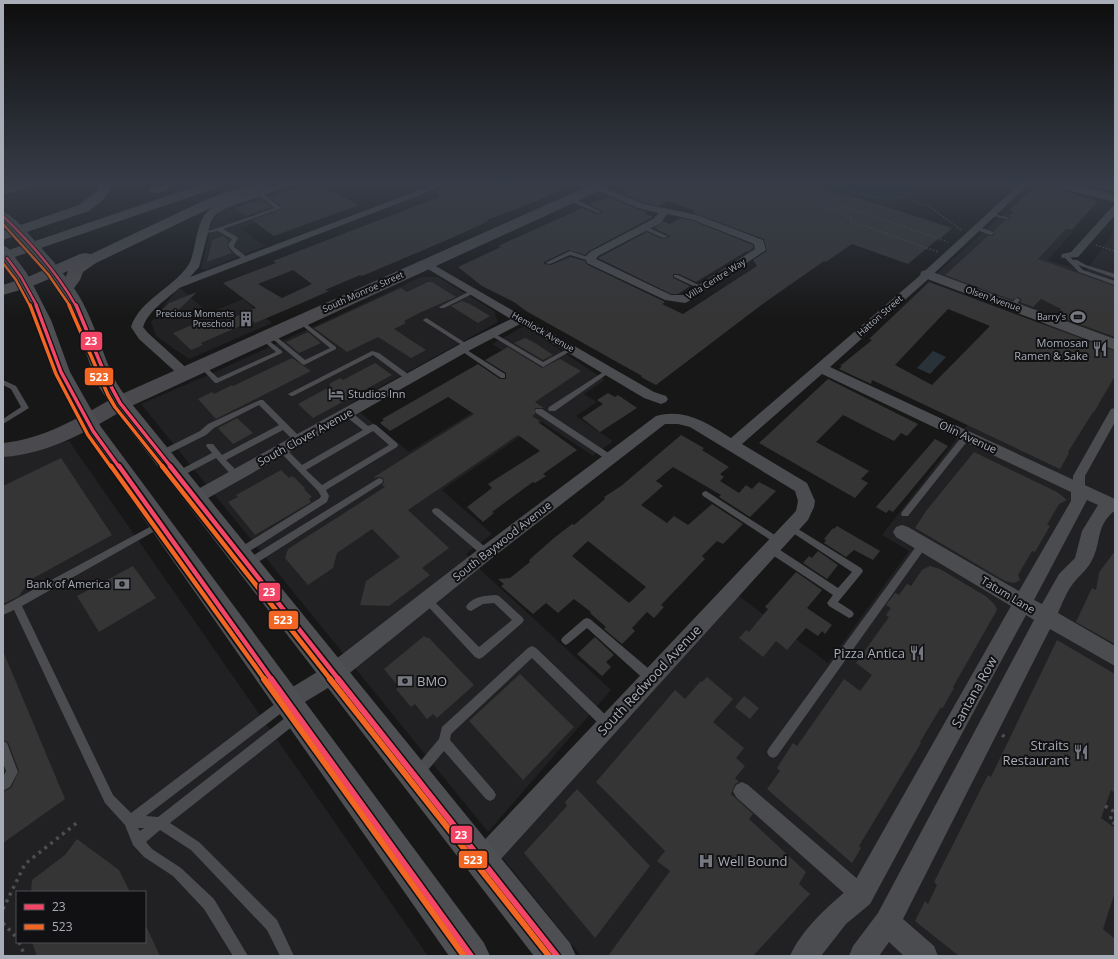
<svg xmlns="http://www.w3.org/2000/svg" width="1118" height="959" font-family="'Open Sans',sans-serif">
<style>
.built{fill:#212123;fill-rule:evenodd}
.green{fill:#1d241e}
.water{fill:#2a3239}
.building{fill:#353536;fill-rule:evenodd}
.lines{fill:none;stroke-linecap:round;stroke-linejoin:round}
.path-far1{stroke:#4d4e52;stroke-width:1.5;stroke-dasharray:1.5 2;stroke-linecap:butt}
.path{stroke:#4d4e52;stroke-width:3.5;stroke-dasharray:3 4.5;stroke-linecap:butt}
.service{fill:#4b4c50;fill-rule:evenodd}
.pedestrian{fill:#4b4c50;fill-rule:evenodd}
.minor{fill:#4b4c50;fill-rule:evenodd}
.tertiary{fill:#4b4c50;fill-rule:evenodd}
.secondary{fill:#4a4a4e;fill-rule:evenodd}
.primary{fill:#4d4f52;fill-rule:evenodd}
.motorway{fill:#4e4e51;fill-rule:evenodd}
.primary-bridge{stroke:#4d4f52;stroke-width:14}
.bus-1-far3-casing{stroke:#111113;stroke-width:4.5}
.bus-1-far2-casing{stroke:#111113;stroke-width:6}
.bus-1-far1-casing{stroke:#111113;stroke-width:8}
.bus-1-casing{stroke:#111113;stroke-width:9}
.bus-2-far3-casing{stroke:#111113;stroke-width:4.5}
.bus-2-far2-casing{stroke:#111113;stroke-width:6}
.bus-2-far1-casing{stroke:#111113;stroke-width:8}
.bus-2-casing{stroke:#111113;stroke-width:9}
.bus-1-far3{stroke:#f34667;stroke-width:2.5}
.bus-1-far2{stroke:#f34667;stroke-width:3.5}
.bus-1-far1{stroke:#f34667;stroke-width:4.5}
.bus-1{stroke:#f34667;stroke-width:6}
.bus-2-far3{stroke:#f26522;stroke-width:2.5}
.bus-2-far2{stroke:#f26522;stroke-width:3.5}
.bus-2-far1{stroke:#f26522;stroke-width:4.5}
.bus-2{stroke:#f26522;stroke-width:6}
.labels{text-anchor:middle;stroke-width:4;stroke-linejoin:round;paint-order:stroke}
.far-street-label{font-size:9px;fill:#a8adb8;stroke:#111113}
.far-poi-label{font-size:9px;fill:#a8adb8;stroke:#111113;text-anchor:end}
.poi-label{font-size:11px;fill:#a8adb8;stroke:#111113;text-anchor:end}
.street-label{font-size:11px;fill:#a8adb8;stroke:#111113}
.near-poi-label{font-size:13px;fill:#a8adb8;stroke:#111113;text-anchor:end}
.near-street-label{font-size:13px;fill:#a8adb8;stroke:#111113}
.line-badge{stroke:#111113;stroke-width:1.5}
.badge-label{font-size:11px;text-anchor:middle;font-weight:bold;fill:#fff}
</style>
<rect width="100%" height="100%" fill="#171717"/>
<g class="built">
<polygon points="263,194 291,210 240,228 265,246 207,269 201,269 213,219 222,208"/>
<polygon points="1006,212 1073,232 1048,260 1086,271 1115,230 1115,956 581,956 497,851 735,593 828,663 909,551 882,535 1046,323 936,274"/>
<polygon points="421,277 438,277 494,311 498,322 351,403 362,414 409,452 537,372 492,344 524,326 605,380 584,394 597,402 576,416 613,441 593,456 542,422 442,490 492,534 466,554 484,573 611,690 488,832 141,404 215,372"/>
<polygon points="179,287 209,313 243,299 272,323 189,359 156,336 151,322"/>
<path d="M69 441 428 956H3V455ZM17 892H145V942H17Z"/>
</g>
<polygon class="green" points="818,183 925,183 892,207"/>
<polygon class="water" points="933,351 946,357 930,374 917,368"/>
<g class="building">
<polygon points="313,183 321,186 359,205 274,236 252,220 281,210 281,206 270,197"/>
<path d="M452 183H574L537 201 487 220 489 221 447 240 362 276 360 275 325 290 329 291 288 309 255 323 252 321 201 343 203 345 191 350 173 333 199 322 201 324 214 321 218 324 256 308 223 283 276 263 273 261 439 197 437 190ZM293 270 312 284 282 298 258 284Z"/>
<polygon points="640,183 740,183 747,186 751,183 775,192 790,183 806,183 845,196 848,195 875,203 952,228 940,239 939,238 908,264 852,244 826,262 824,261 764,303 656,385 641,377 642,376 526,311 514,302 482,286 458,267 501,247 498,246 582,208 597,214 602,213 603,211 589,204 609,197 637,209 647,212 644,213 653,217 589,251 585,255 569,250 544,262 544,264 551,265 570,257 585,261 586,264 665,302 662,304 683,314 757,266 753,260 767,251 764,239 691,212 695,211 668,201 659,206 644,203 619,192"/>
<polygon points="1035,186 1050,191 1053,188 1098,201 1072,230 1066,229 1038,259 1115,286 1115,337 1057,316 1061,309 1041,299 1033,307 1020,302 1022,300 1018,297 1012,300 945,275 988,236 992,236 995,234 994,231 1005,220 1010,219 1009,216 1014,212 1009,210"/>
<polygon points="260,200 272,207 246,216 235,208"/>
<polygon points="680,218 691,220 753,245 753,248 748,252 747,251 696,282 679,274 673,274 673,278 690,286 678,294 671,294 598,258 647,232 662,239 668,238 670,237 668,235 654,228 664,221 670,224"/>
<polygon points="223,236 229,241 227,246 232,253 207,262 212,240"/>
<polygon points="428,282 432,282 456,297 419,313 404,321 406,323 394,329 426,350 411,358 378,337 347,352 314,328 401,288 407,292"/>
<path d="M929 282 1115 351V376L1094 412H1093L1068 452 1069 453 1060 469 872 380 871 384 839 369 842 366H840L872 340 869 339ZM948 309 990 326 932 385 895 365Z"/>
<polygon points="197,292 173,315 158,314 169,303"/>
<polygon points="462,301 470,304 490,316 478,323 451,306"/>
<polygon points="308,332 321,343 299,353 286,342"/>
<polygon points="525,338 535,343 553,355 543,360 514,343"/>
<polygon points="508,347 542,368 560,359 581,371 535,402 544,408 535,408 535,414 532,416 540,421 538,422 577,450 543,474 546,476 535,483 533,482 492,512 494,513 483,522 467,507 492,488 488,484 540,451 518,435 408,510 449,548 422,568 430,575 389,606 360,605 366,581 400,557 372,529 337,553 333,568 308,585 285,558 288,549 385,487 382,485 384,482 383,478 379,477 375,478 374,477 474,414 448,397 390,431 380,423 384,420 382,419 478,364 500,379 506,379 506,373 485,360"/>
<polygon points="292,358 311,371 216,419 198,399 212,392 214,394 232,385 233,386"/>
<polygon points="375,363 392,375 313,418 298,404 331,386 329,384 340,378 343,380"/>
<polygon points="828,379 918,424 907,436 901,433 894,441 843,415 816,442 869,471 861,479 868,483 855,498 759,443"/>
<polygon points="608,393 615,397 618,395 637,408 600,432 582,418 603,404 597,400"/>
<polygon points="237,418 253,433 233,444 218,428"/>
<path d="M681 435 704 448 702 450 729 467 720 474 724 477 720 481 739 493 746 485 752 489 759 482 776 491 750 517 719 497 721 495 673 467 656 481 663 486 641 505 667 523 674 516 688 525 712 504 743 524 723 544 717 541 702 556 705 559 661 605 664 607 654 618 647 612 632 628 635 631 622 644 604 629 606 627 590 613 591 612 574 599 558 613 546 603 533 614 501 586 504 584 498 579 510 578 530 562 529 560 554 538 572 524 574 525 605 499 604 497 621 486ZM588 541 646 587 629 603 572 556Z"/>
<polygon points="935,439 948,446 893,512 889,510 886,513 876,507"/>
<polygon points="974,452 1057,492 1067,500 1059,504 1047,525 1050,526 1035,552 1032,551 1018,575 1020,580 1014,583 1005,581 915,528 926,511"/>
<polygon points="61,458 112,535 30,580 19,596 3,604 3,486"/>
<polygon points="281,470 289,478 292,476 295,478 305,488 304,489 312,497 309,499 311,502 255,535 228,502 238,497 236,495"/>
<polygon points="837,526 880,551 873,560 854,550 846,557 824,543 826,540 824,539 833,528 834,529"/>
<polygon points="818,551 838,565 827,579 803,563 809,556 812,558"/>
<polygon points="1115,551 1115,644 1076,622 1092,588 1096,590 1099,573 1103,567"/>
<polygon points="133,566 156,598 99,632 77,596"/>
<polygon points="930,566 940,569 987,597 995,605 997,610 953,687 954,688 942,709 941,707 920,742 921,743 859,846 861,848 852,863 767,789 780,771 777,768 793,743 797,746 844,679 860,691 872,675 856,663 889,617 886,615 891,608 886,605 895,593 899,595 907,584 911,586 922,570"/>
<polygon points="796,572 822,590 807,608 832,625 825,634 822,631 818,636 806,628 787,650 776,641 763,657 739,638 746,630 749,632 768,609 765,607"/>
<polygon points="424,636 427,638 428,637 474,685 437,718 433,714 427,719 415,704 411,707 396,689 399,687 384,669"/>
<polygon points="595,637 614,655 606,662 611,667 602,676 577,654"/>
<polygon points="1057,640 1115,674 1115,793 1111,790 1101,818 1115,828 1115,892 1103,929 1115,939 1115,956 959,956 915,921 925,901 928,904 937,885 934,882 988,775 991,777"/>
<polygon points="3,651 65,799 3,843 3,792 11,788 19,771 8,742 3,740"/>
<polygon points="520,674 574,727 523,780 469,721"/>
<polygon points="707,677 733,699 713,722 744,748 736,758 745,766 735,778 739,782 735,784 731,794 753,814 749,819 806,872 799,884 810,894 753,956 608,956 670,871 657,861 665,851 596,782 675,690 685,699 701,681 702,682"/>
<polygon points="744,696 759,708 750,719 735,707"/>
<polygon points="577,789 650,866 595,938 524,853 567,806 565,802"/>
<polygon points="77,839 119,870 130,892 31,892 32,880 65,855"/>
<polygon points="145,924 160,956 37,956 32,942 145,942"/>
</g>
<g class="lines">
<g class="path-far1">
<polyline points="755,183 842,213 852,220 851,221 938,252"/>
<polyline points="775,183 948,242"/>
<path d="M836 183C854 193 882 203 903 197 911 195 917 188 924 183"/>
<polyline points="902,198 929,206 961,230"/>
<polyline points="1096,245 1115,251"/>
</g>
<g class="path">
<polyline points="1002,735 1008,739"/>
<polyline points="1105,806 1113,811 1110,820 1115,824"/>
<polyline points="3,909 25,864 78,822"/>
<polyline points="3,923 17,938"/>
<polyline points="19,942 25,956"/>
</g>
<g class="service">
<path d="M257 192H261L280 207V209L223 229 237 237 238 238 234 245V247L248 258V260C241 260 231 251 228 245L232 239 218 231 201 234V232L212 230 275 208 257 194Z"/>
<polygon points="568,198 572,198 602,212 598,213 568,200"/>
<polygon points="990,213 1009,218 1007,219 990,215"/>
<polygon points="645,226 667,236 668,237 663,238 643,229 643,227"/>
<polygon points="976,226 993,232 994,233 991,235 974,229 974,227"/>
<polygon points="570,251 593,259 590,261 570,255 550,264 545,263"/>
<polygon points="1064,255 1068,255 1073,260 1077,260 1086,265 1115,274 1115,278 1078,265 1083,270 1115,281 1115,285 1079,272 1064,257"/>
<polygon points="674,275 678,275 705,288 700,289 674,277"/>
<polygon points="474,289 476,290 476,292 444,308 440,308 439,307"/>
<polygon points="1017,298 1019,299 1020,300 1014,307 1010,307 1010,305 1015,299"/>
<polygon points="426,318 428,319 470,346 469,347 465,347 424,321 423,320"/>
<polygon points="300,319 336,347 336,349 304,365 302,364 267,334 268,333 272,333 305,360 330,348 298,322 298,320"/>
<polygon points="492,332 543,362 569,348 573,348 574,349 543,367 490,335 490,333"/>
<polygon points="263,336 282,351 282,353 217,383 215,383 198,365 201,363 203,364 218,378 276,352 261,339 260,338"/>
<polygon points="462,347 505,374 505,378 501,378 460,350 460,348"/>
<polygon points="372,351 379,353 412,377 412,381 408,381 373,355 293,396 291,396 288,394"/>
<polygon points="608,369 611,371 610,372 555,411 549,411 548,409 549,407"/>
<polygon points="3,380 16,386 29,408 3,424 3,419 21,407 11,389 3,385"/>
<polygon points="260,400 263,400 302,439 303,441 302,443 296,443 283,430 226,460 239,473 240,475 239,477 233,477 216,458 180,477 174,477 173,475 174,473 212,453 206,446 207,444 213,444 222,455 279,425 259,405 214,428 206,435 164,456 158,456 157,454 158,452 200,431 208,424"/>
<polygon points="536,409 542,409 613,456 614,458 613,460 607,460 536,413 535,411"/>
<path d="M344 411H350L368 426 373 424 376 425 397 443 398 445 397 447 326 490 329 496 327 502 242 556 239 557 236 556 235 553 236 550 320 498 321 496 318 491 278 450 282 447 285 448 302 465 363 430 344 415 343 413ZM373 431 389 445 322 485 306 470Z"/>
<polygon points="966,434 970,437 969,439 908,516 902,516 901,514 902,512 963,435"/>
<polygon points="379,478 382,479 383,481 382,483 252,566 249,567 246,566 245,563 246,560"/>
<polygon points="706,491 781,539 782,541 781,543 778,545 775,543 703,496 702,494 703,492"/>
<polygon points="436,508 439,509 489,550 490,553 489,556 486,557 483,556 433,513 432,511 433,509"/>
<path d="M159 522 162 523 163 525 162 527 22 606 113 795 131 813 280 700 284 699 288 700 289 704 288 708 146 816 158 817 290 714 294 713 298 714 299 718 298 722 170 823 199 842 277 920 294 956H280L267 930 191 850 160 830 146 842 152 849 181 868 214 899 248 956H233L204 909 173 876 144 857 133 845 125 825 105 803 14 610 3 615V606ZM138 828H144L140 831Z"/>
<polygon points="790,524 861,568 863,571 861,574 838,602 852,611 854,614 852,617 849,618 829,606 827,603 833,595 768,552 767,549 768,546 771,545 774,546 838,588 852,572 787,529 786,527 787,525"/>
<polygon points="923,540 926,541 927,544 926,547 777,756 773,758 769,756 767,752 769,748 920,541"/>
<path d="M496 595 499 596 522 617 524 620 522 623 483 657 479 659 475 657 422 600 424 597 427 596 430 597 479 647 512 620 494 603 483 604 471 611 468 610 466 607C472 596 485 596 496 595Z"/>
<polygon points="587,618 590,619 655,674 656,678 655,682 651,683 647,682 587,628 569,643 566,645 563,643 561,640 563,637 584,619"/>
<polygon points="532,646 536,648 611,720 612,724 611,728 607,729 603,728 532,658 451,734 450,740 494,791 496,795 494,799 490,801 486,799 444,751 422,777 418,779 414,777 412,773 414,769 439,739 442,727 528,648"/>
<polygon points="3,741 7,743 18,772 10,787 3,791 3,777 6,771 3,763"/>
</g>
<g class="pedestrian">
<polygon points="1115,408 1115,422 1085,476 1085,489 1083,492 1079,494 1075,492 1073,489 1073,476 1111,409"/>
<polygon points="742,782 748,785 868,888 871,895 868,902 861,905 854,902 736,797 733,791 736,785"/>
</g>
<g class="minor">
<path d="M281 183H294L293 185 228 207 216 214 211 221 199 267 190 277 438 183H451L179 288C166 300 149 310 143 327L148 333 192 373 190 376 185 377 180 376 139 339 131 327C140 300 171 289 187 267 197 254 194 223 209 210 219 200 265 188 281 183Z"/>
<path d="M580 183H592L644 204 697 215 763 240 766 250 689 301 685 303 665 300 587 263 585 257 590 252 653 219 659 213 638 208ZM667 214 691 219 754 244 755 249 683 295H671L596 259 598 256 661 223Z"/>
<path d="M1021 183H1030L925 282 830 367 1115 499V512H1113C1097 526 1101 539 1094 556 1088 570 1080 574 1072 585 1066 593 1062 604 1058 613L1115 646V666L1050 629 903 919 934 946 938 956H904L889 942 879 956H849L853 946 878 913 1034 620 1026 615 870 904 846 924 821 956H790C801 930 830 904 852 886L1011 606 896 537 893 532 896 527 902 525 908 527 1019 591 1071 501V492L822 374 742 444 807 483 815 501 814 507 808 520 491 870 482 873 473 870 470 861 473 852 796 511 798 501 795 491 690 427 678 424H665L492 558 341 680 295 708 288 711 281 708 277 701 281 694 327 666 480 548 656 416C685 408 707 423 731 438L917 278ZM1087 500 1098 505 1082 531 1075 558 1059 574 1042 604 1034 600Z"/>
<polygon points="1115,206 1115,215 1078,257 1062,258 1061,256 1062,254 1071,252 1112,207"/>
<polygon points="427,261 654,392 666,396 668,399 666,402 661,404 644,398 520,324 472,349 201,502 195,504 189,502 187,498 189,494 462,343 511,319 423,266 422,264"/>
</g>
<polygon class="tertiary" points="927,270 1115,339 1115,350 922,277 920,274 922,271"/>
<g class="secondary">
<path d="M595 183H612L610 186 127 408C88 431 49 454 3 457V443C44 439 78 418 113 398Z"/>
<polygon points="1048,183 1070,183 1115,194 1115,202 1050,186"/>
</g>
<g class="primary">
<path d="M3 212C10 214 15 220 19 226L17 229C10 231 7 229 3 224Z"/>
<path d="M49 262C56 264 60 270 65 276 89 305 96 335 110 369 114 380 120 389 127 398L570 943 576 956H534L113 408 99 387 92 370 72 312 59 290 41 267 44 264Z"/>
<polygon points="21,272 26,274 29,277 51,320 70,372 101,427 484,943 490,956 449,956 86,436 52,372 35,320 13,277 16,274"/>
</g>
<g class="motorway">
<polygon points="17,183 37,183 35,186 3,195 3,187"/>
<polygon points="96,183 108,183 111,189 103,200 89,211 3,240 3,231 79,205 97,191 99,189"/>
<path d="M159 183H175C170 189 158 195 151 193L149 190 151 187Z"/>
<polygon points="205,183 224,183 222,186 3,261 3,252"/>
<polygon points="251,183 269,183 267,186 213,207 96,263 83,272 80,280 72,291 66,293 60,291 58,288 65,279 68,271 30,287 3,295 3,285 30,276 80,254 85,253 91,254 203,201"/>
<polygon points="1091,183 1115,184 1115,192 1093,186"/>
</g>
<g class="primary-bridge">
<polyline points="12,226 49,267"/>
<polyline points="3,253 21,277"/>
</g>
<g class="bus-1-far3-casing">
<g id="bus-1-far3">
<path d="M3 216C31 243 57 272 76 306"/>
<polyline points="7,258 21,277 37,306"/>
</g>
</g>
<g class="bus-1-far2-casing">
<g id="bus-1-far2">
<polyline points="36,305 61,372 93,431 119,467"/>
<polyline points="76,305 107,379 120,403 171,467"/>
</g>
</g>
<g class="bus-1-far1-casing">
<g id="bus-1-far1">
<polyline points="119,466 272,680"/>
<polyline points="170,466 339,680"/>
</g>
</g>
<g class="bus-1-casing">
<g id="bus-1">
<polyline points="271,679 471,956"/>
<polyline points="338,679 557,956"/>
</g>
</g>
<g class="bus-2-far3-casing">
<g id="bus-2-far3">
<polyline points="3,224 48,274 70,306"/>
<polyline points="3,263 16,280 30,306"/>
</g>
</g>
<g class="bus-2-far2-casing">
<g id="bus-2-far2">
<polyline points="30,305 56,374 88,435 111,467"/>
<polyline points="69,305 108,395 115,407 163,467"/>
</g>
</g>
<g class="bus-2-far1-casing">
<g id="bus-2-far1">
<polyline points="111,466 265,680"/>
<polyline points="162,466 331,680"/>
</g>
</g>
<g class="bus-2-casing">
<g id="bus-2">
<polyline points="264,679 464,956"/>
<polyline points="330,679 549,956"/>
</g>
</g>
<use href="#bus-1-far3" class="bus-1-far3"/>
<use href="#bus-1-far2" class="bus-1-far2"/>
<use href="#bus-1-far1" class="bus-1-far1"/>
<use href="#bus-1" class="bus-1"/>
<use href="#bus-2-far3" class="bus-2-far3"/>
<use href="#bus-2-far2" class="bus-2-far2"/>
<use href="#bus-2-far1" class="bus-2-far1"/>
<use href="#bus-2" class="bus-2"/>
</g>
<linearGradient id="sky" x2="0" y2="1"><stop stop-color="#0d0d0d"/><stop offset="0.58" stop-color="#363c47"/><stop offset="1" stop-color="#363c47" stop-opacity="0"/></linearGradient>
<rect width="1118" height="317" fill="url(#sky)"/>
<defs>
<g id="stadium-bare" transform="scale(1.2)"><path d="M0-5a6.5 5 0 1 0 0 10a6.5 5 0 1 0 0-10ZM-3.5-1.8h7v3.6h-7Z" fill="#757880" stroke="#111113" stroke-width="2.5" paint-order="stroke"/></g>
<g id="building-bare" transform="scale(1.2)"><path d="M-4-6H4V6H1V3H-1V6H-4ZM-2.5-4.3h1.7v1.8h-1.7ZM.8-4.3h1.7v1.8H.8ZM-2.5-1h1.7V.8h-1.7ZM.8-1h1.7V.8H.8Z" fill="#757880" stroke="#111113" stroke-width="2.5" paint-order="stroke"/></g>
<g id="restaurant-bare" transform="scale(1.2)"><path d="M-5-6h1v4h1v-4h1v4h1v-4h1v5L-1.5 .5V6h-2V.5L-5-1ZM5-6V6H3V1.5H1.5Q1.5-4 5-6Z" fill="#757880" stroke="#111113" stroke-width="2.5" paint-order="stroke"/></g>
<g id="hotel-bare" transform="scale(1.2)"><path d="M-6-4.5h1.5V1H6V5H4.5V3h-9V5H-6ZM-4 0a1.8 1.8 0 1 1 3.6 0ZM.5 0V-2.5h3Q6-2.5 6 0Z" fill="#757880" stroke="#111113" stroke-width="2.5" paint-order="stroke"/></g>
<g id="bank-bare" transform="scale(1.2)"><path d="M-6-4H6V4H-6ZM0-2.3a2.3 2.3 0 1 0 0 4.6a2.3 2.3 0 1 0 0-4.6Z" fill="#757880" stroke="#111113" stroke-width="2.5" paint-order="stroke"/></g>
<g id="hospital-bare" transform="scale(1.2)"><path d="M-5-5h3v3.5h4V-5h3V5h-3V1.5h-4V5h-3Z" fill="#757880" stroke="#111113" stroke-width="2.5" paint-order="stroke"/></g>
</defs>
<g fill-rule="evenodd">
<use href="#stadium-bare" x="1078" y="317"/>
<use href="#building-bare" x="246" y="319"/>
<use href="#restaurant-bare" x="1100" y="349"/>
<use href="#hotel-bare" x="336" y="394"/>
<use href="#bank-bare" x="122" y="584"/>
<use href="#restaurant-bare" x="917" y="653"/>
<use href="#bank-bare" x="405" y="681"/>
<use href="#restaurant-bare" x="1081" y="752"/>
<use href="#hospital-bare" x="706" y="861"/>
</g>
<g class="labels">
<g class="far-street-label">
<text transform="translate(716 279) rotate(-32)" y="3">Villa Centre Way</text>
<text transform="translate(363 292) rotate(-24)" y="3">South Monroe Street</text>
<text transform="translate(993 299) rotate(20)" y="3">Olsen Avenue</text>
<text transform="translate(880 316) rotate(-41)" y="3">Hatton Street</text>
<text transform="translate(543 332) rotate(30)" y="3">Hemlock Avenue</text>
</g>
<g class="far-poi-label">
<text x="234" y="317">Precious Moments<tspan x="234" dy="10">Preschool</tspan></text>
<text x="1066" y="320">Barry's</text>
</g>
<g class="poi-label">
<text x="1088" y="347">Momosan<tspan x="1088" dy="13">Ramen &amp; Sake</tspan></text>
<text x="348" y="398" text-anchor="start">Studios Inn</text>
<text x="110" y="588">Bank of America</text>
</g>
<g class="street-label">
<text transform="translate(305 437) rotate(-29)" y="4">South Clover Avenue</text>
<text transform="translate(968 437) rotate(25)" y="4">Olin Avenue</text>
<text transform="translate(502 541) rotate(-38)" y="4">South Baywood Avenue</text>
<text transform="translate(1008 595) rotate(31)" y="4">Tatum Lane</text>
</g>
<g class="near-poi-label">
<text x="905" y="658">Pizza Antica</text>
<text x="417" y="686" text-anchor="start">BMO</text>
<text x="1069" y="750">Straits<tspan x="1069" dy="15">Restaurant</tspan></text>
<text x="718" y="866" text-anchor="start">Well Bound</text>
</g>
<g class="near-street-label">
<text transform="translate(649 680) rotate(-47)" y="5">South Redwood Avenue</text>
<text transform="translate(974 692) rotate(-61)" y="5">Santana Row</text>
</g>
</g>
<g class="line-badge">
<rect x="80" y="331" width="23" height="20" rx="4" fill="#f34667"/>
<rect x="84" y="367" width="30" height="19" rx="4" fill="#f26522"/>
<rect x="258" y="582" width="23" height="20" rx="4" fill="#f34667"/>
<rect x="268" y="610" width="31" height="20" rx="4" fill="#f26522"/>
<rect x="450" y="825" width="23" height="19" rx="4" fill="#f34667"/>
<rect x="458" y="850" width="30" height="19" rx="4" fill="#f26522"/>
</g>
<g class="badge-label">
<text x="91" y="345">23</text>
<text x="99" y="381">523</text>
<text x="269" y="596">23</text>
<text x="283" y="624">523</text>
<text x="461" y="839">23</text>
<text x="473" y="864">523</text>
</g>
<rect width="1118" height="959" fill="none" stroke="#a8adb8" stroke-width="8"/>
<rect x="16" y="891" width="130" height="52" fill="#111113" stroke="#4d4f55"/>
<rect x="24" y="904" width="20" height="6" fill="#f34667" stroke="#4d4f55"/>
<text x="52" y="911" font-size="12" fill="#a8adb8">23</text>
<rect x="24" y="924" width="20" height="6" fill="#f26522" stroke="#4d4f55"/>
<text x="52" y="931" font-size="12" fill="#a8adb8">523</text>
</svg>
